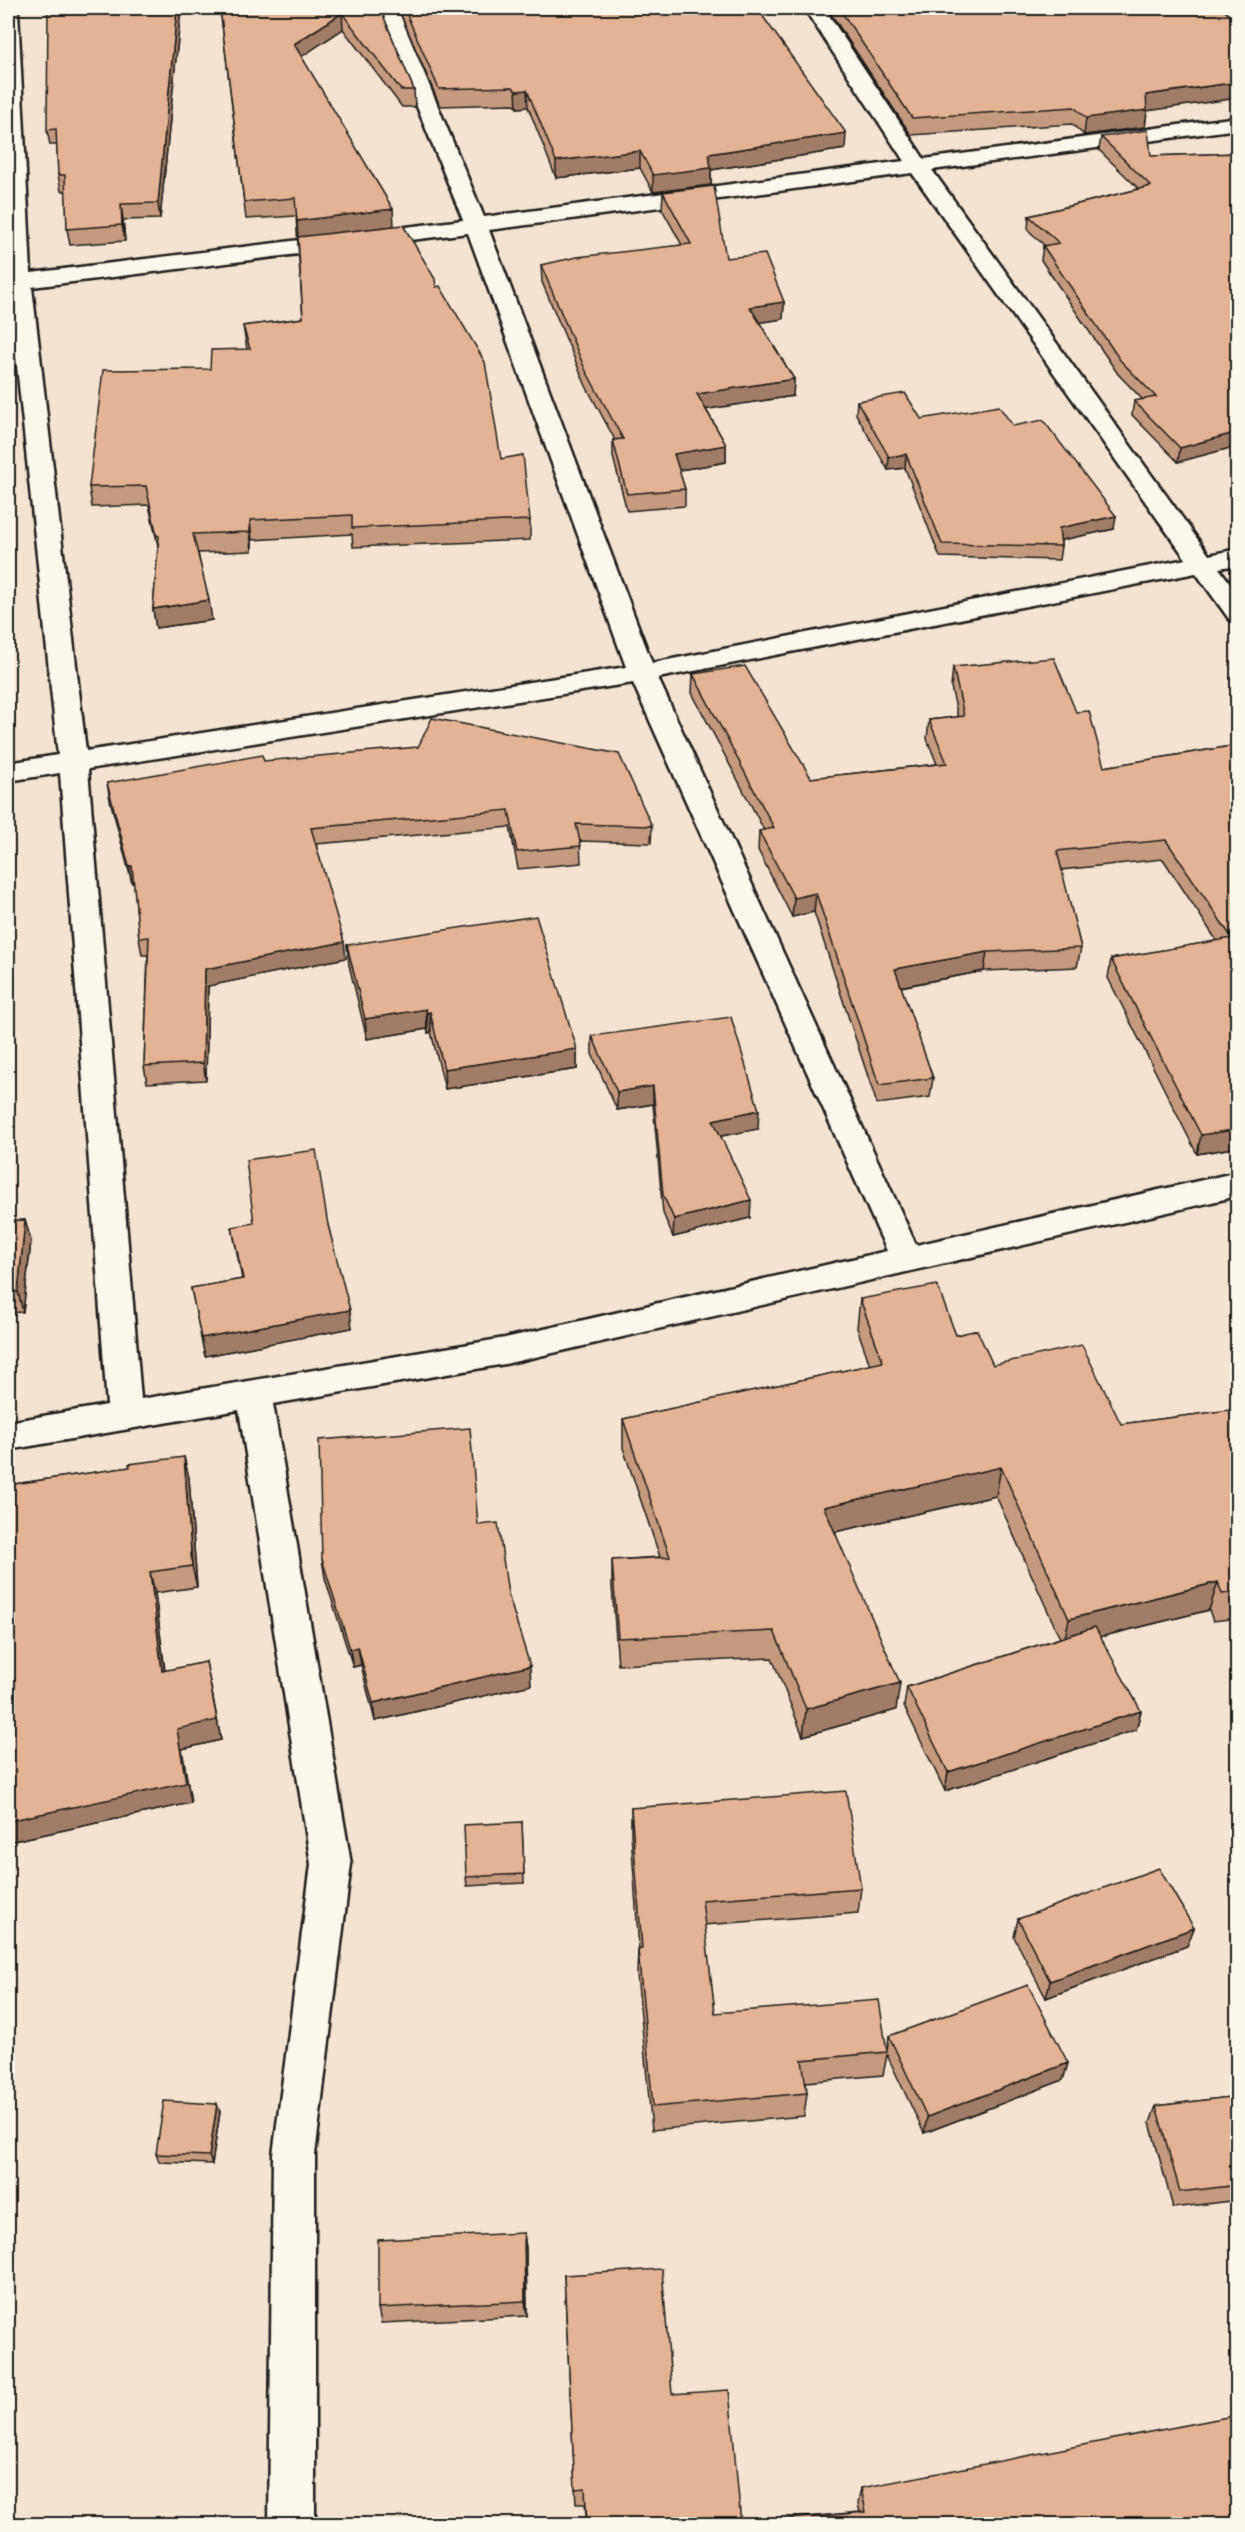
<svg xmlns="http://www.w3.org/2000/svg" width="1245" height="2532" font-family="Pangolin,sans-serif">
<style>
.lines{fill:none;stroke-linecap:round;stroke-linejoin:round}
.minor-casing{stroke:#1c1c1c;stroke-width:5}
.minor{fill:#fbf7ec;fill-rule:evenodd}
.wall{fill:#c49a80;stroke:#1c1c1c;stroke-width:1.5}
.shaded-wall{fill:#a07d68;stroke:#1c1c1c;stroke-width:1.5}
.building{fill:#e4b395;stroke:#1c1c1c;stroke-width:1.5}
</style>
<rect width="100%" height="100%" fill="#f4e3d2"/>
<filter id="ink" filterUnits="userSpaceOnUse"><feTurbulence type="fractalNoise" baseFrequency=".0167" numOctaves="2"/><feDisplacementMap in="SourceGraphic" scale="12" xChannelSelector="R" yChannelSelector="G"/><feConvolveMatrix kernelMatrix="1 2 1 2 8 2 1 2 1" color-interpolation-filters="sRGB"/></filter>
<g filter="url(#ink)">
<g class="lines">
<g class="minor-casing">
<g id="minor">
<path d="M8 8H16L18 11 31 273 463 220 377 8H397L484 217 904 161 804 8H824L924 159 1238 117V129L932 170 1209 555 1238 549V565L1219 568 1238 594V621L1229 619 1196 573 658 678 916 1245 1238 1172V1196L505 1364 273 1404 351 1864 315 2155V2524H269L273 2155 311 1864 239 1410 8 1450V1422L107 1405 60 773 8 781V763L58 755 9 290H8ZM912 173 1186 559 652 663 489 230ZM468 233 626 667 86 751 32 287ZM633 683 887 1251 505 1338 141 1399 88 769Z"/>
<polygon points="1220,8 1238,8 1238,20 1231,18"/>
</g>
</g>
<use href="#minor" class="minor"/>
</g>
<g class="wall">
<polygon points="181,8 160,219 123,220 125,241 70,245 67,229 66,191 61,191 58,175 57,145 50,145 47,130"/>
<polygon points="220,8 380,8 414,90 415,107 402,107 343,29 301,57 394,226 436,287 501,459 530,520 530,540 353,547 352,534 252,540 252,551 198,553 212,620 156,628 153,609 158,546 149,505 92,507 89,487 210,369 247,349 243,326 303,318 296,216 246,219"/>
<polygon points="398,8 757,8 845,149 711,170 711,185 653,192 640,168 556,178 528,107 517,108 514,104 440,106"/>
<polygon points="828,8 1222,8 1147,111 1145,127 1084,135 1072,124 911,135 833,17"/>
<polygon points="1101,137 1151,156 1238,153 1238,446 1178,462 1132,415 1134,401 1143,400 1118,374 1041,260 1043,246 1045,246 1028,230 1029,216 1139,189 1099,150"/>
<polygon points="663,192 726,258 784,302 783,319 759,322 794,379 793,396 706,409 726,445 726,462 679,470 685,489 685,506 627,511 613,457 613,440 615,440 586,386 542,282 541,265 682,245 662,209"/>
<polygon points="857,401 921,419 1013,426 1114,529 1061,540 1061,546 1059,560 940,557 905,468 888,470 856,414"/>
<polygon points="953,667 1076,712 1104,767 1238,745 1238,1147 1197,1154 1108,978 1111,959 1217,941 1163,859 1061,870 1081,948 1077,967 984,971 901,987 933,1078 930,1097 877,1104 814,912 792,917 758,850 759,831 764,830 692,693 693,674 811,778 937,764 927,739 929,720 958,717 951,687"/>
<polygon points="264,761 652,826 651,843 580,841 581,863 518,869 510,827 316,844 346,958 208,986 206,1080 147,1083 144,1066 148,955 142,955 139,938 134,883 132,883 110,800 107,783"/>
<polygon points="347,945 577,1049 577,1069 445,1089 431,1032 428,1033 427,1029 367,1039 349,965"/>
<polygon points="592,1036 758,1129 720,1136 750,1218 673,1237 663,1213 653,1104 617,1110 592,1054"/>
<polygon points="8,1145 10,1221 25,1220 31,1241 23,1312 8,1313"/>
<polygon points="328,1225 352,1328 205,1356 191,1288 242,1279 232,1227"/>
<polygon points="860,1299 956,1335 993,1365 1121,1424 1238,1409 1238,1618 1213,1621 1209,1610 1100,1637 1141,1711 1136,1730 945,1791 904,1706 907,1687 1060,1638 996,1496 835,1532 896,1710 803,1736 772,1658 618,1665 612,1587 612,1560 660,1557 623,1448 623,1419 870,1365 857,1328"/>
<polygon points="184,1457 189,1478 197,1587 155,1593 165,1670 210,1682 221,1740 182,1749 191,1803 8,1842 8,1485 130,1467"/>
<polygon points="478,1525 508,1594 531,1685 375,1721 361,1665 353,1667 325,1578 322,1559"/>
<polygon points="631,1808 861,1888 858,1913 704,1925 715,2013 887,2050 889,2036 1068,2063 1063,2080 924,2133 887,2055 883,2075 806,2082 807,2093 804,2116 652,2130 637,1974 638,1950 639,1950 631,1834"/>
<polygon points="522,1822 524,1883 467,1886 466,1877"/>
<polygon points="1018,1919 1194,1928 1187,1946 1046,1998 1014,1937"/>
<polygon points="1238,2096 1238,2200 1173,2208 1150,2123 1156,2106"/>
<polygon points="220,2112 212,2164 159,2162 156,2154"/>
<polygon points="524,2233 526,2249 527,2316 381,2323 378,2308"/>
<polygon points="564,2275 672,2394 741,2523 860,2512 858,2504 861,2488 1238,2524 587,2524 585,2504 576,2504"/>
</g>
<g class="shaded-wall">
<polygon points="177,8 181,8 160,219 158,203"/>
<polygon points="342,13 343,29 295,61 294,44"/>
<polygon points="1238,82 1238,98 1147,111 1145,127 1084,135 1086,118 1146,95"/>
<polygon points="527,90 528,107 517,108 516,91"/>
<polygon points="846,133 845,149 711,170 711,185 653,192 653,175 709,154"/>
<polygon points="640,151 640,168 556,178 556,161"/>
<polygon points="121,204 123,220 125,241 122,225"/>
<polygon points="393,209 394,226 298,238 297,221"/>
<polygon points="784,302 783,319 749,324 750,307"/>
<polygon points="794,379 793,396 696,411 697,394"/>
<polygon points="1238,432 1238,446 1178,462 1180,448"/>
<polygon points="726,445 726,462 674,471 674,454"/>
<polygon points="906,454 905,468 888,470 889,457"/>
<polygon points="1116,516 1114,529 1057,541 1059,528"/>
<polygon points="250,520 252,540 252,551 250,532"/>
<polygon points="209,600 212,620 156,628 153,609"/>
<polygon points="129,866 132,866 136,883 132,883"/>
<polygon points="816,893 814,912 792,917 794,898"/>
<polygon points="344,942 346,958 208,986 206,1080 203,1063 205,969"/>
<polygon points="987,952 984,971 893,988 895,969"/>
<polygon points="426,1009 427,1029 367,1039 365,1019"/>
<polygon points="430,1012 431,1032 428,1033 427,1013"/>
<polygon points="577,1049 577,1069 445,1089 444,1069"/>
<polygon points="653,1086 653,1104 617,1110 617,1092"/>
<polygon points="759,1110 758,1129 712,1138 713,1120"/>
<polygon points="1238,1129 1238,1147 1197,1154 1201,1135"/>
<polygon points="8,1145 10,1229 8,1220"/>
<polygon points="751,1200 750,1218 673,1237 674,1219"/>
<polygon points="25,1220 31,1241 23,1312 18,1292"/>
<polygon points="350,1310 352,1328 205,1356 201,1338"/>
<polygon points="184,1457 189,1478 197,1587 192,1566"/>
<polygon points="1001,1467 996,1496 821,1535 824,1507"/>
<polygon points="150,1572 155,1593 167,1691 162,1671"/>
<polygon points="1218,1582 1209,1610 1063,1646 1069,1619"/>
<polygon points="358,1647 361,1665 353,1667 350,1649"/>
<polygon points="206,1662 221,1740 182,1749 191,1803 8,1842 8,1821 177,1729"/>
<polygon points="530,1666 531,1685 375,1721 373,1703"/>
<polygon points="900,1683 896,1710 803,1736 806,1709"/>
<polygon points="1141,1711 1136,1730 945,1791 948,1772"/>
<polygon points="1194,1928 1187,1946 1046,1998 1050,1981"/>
<polygon points="1068,2063 1063,2080 924,2133 927,2117"/>
<polygon points="217,2104 220,2112 212,2164 209,2156"/>
<polygon points="524,2233 526,2249 527,2316 525,2301"/>
</g>
<g class="building">
<polygon points="48,8 177,8 158,203 121,204 122,225 67,229 65,175 58,175 56,129 47,130"/>
<polygon points="220,8 380,8 414,90 401,90 342,13 294,44 393,209 297,221 295,198 244,202"/>
<polygon points="404,8 757,8 846,133 709,154 711,168 653,175 640,151 556,161 527,90 516,91 513,87 439,89"/>
<polygon points="839,8 1222,8 1236,21 1238,21 1238,82 1146,95 1147,110 1086,118 1074,107 912,118"/>
<polygon points="1148,130 1151,156 1238,153 1238,432 1180,448 1134,401 1156,397 1120,360 1043,246 1059,243 1029,216 1151,186 1101,137"/>
<polygon points="714,186 726,258 765,254 784,302 750,307 794,379 697,394 726,445 674,454 685,489 627,494 613,440 623,439 585,369 541,265 577,257 691,244 663,192"/>
<polygon points="403,225 435,279 436,287 440,286 485,362 501,459 523,455 530,520 352,528 352,515 250,520 250,532 193,534 209,600 153,609 159,536 157,536 146,486 89,487 103,370 210,369 211,350 250,349 243,326 303,318 298,237"/>
<polygon points="905,393 921,419 999,406 1013,426 1043,420 1116,516 1059,528 1061,546 942,544 906,454 889,457 857,401"/>
<polygon points="1054,658 1076,712 1089,711 1104,767 1238,745 1238,1129 1201,1135 1111,959 1232,938 1166,840 1057,851 1081,948 987,952 895,969 933,1078 879,1085 816,893 794,898 759,831 774,828 693,674 745,666 811,778 947,763 929,720 964,716 953,667"/>
<polygon points="432,718 619,754 652,826 576,824 581,846 517,852 509,810 311,828 344,942 205,969 203,1063 144,1066 149,937 139,938 132,866 129,866 107,783 262,755 264,761 418,747"/>
<polygon points="536,916 577,1049 444,1069 430,1012 427,1013 426,1009 365,1019 347,945"/>
<polygon points="731,1017 759,1110 713,1120 751,1200 674,1219 663,1195 653,1086 617,1092 592,1036"/>
<polygon points="316,1150 328,1225 350,1310 201,1338 191,1288 243,1279 232,1227 254,1223 246,1160"/>
<polygon points="25,1220 18,1292 8,1292 8,1221"/>
<polygon points="937,1285 956,1335 977,1330 993,1365 1082,1345 1121,1424 1238,1409 1238,1592 1222,1594 1218,1582 1069,1619 1001,1467 824,1507 900,1683 806,1709 774,1631 618,1638 612,1560 670,1557 623,1419 883,1362 860,1299"/>
<polygon points="470,1428 478,1525 498,1523 508,1594 530,1666 373,1703 358,1647 350,1649 322,1559 319,1440"/>
<polygon points="184,1457 192,1566 150,1572 162,1671 206,1662 217,1720 177,1729 186,1783 8,1821 8,1485 130,1467 129,1464"/>
<polygon points="1095,1627 1141,1711 948,1772 907,1687"/>
<polygon points="846,1791 861,1888 702,1900 715,2013 879,2000 887,2052 802,2060 807,2093 653,2107 638,1950 642,1949 631,1808"/>
<polygon points="522,1822 524,1874 466,1877 464,1825"/>
<polygon points="1159,1868 1194,1928 1050,1981 1018,1919"/>
<polygon points="1028,1985 1068,2063 927,2117 889,2036"/>
<polygon points="1238,2096 1238,2185 1180,2192 1156,2106"/>
<polygon points="164,2101 217,2104 209,2156 156,2154"/>
<polygon points="524,2233 525,2301 378,2308 378,2240"/>
<polygon points="662,2269 672,2394 729,2390 741,2523 866,2512 861,2488 1238,2415 1238,2524 587,2524 585,2488 575,2489 564,2275"/>
</g>
</g>
<rect width="1245" height="2532" fill="none" stroke="#fbf7ec" stroke-width="30"/>
<rect x="15" y="15" width="1215" height="2502" fill="none" stroke="#1c1c1c" stroke-width="2" filter="url(#ink)"/>
</svg>
